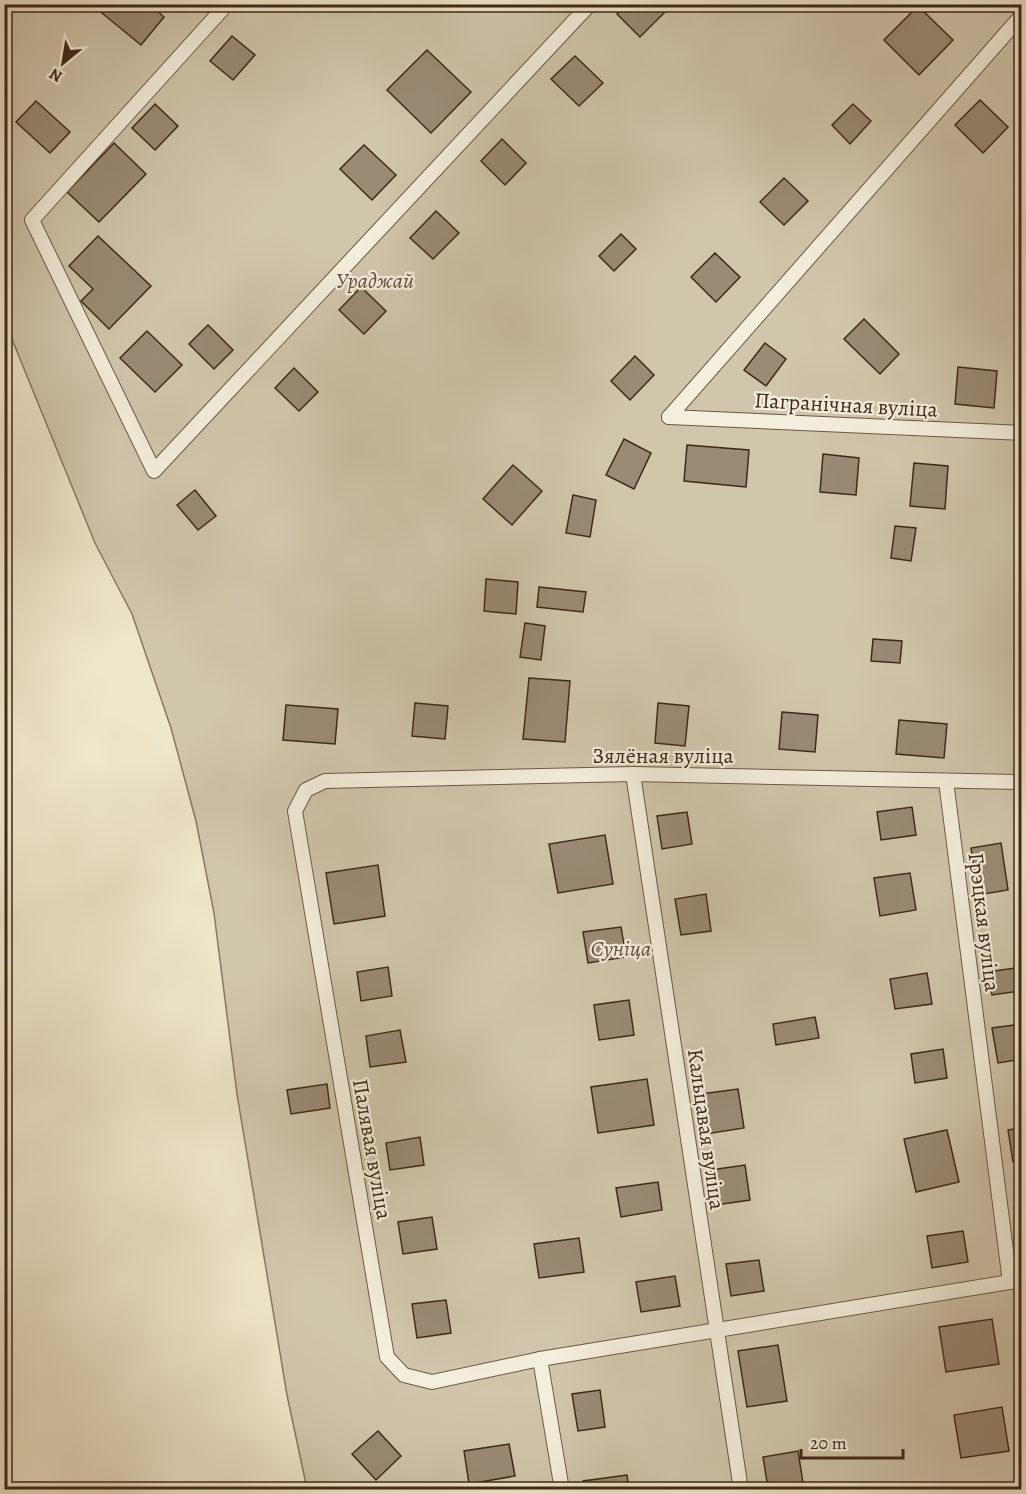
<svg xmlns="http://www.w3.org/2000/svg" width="1026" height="1494" font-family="Alegreya,serif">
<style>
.green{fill:#d0c6ac;stroke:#887762;stroke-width:1.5}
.building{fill:#9a8b75;stroke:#3f2819;stroke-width:1.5}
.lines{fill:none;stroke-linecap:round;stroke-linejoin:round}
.service-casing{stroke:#6b5845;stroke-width:16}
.service{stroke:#f4efdd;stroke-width:14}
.labels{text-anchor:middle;stroke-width:4.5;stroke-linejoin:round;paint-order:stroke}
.park-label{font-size:22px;font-style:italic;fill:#63503e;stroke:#f4efdd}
.street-label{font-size:22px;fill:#3f2819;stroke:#f4efdd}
</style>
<rect width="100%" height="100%" fill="#eee6ca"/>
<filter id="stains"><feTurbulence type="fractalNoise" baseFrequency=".00333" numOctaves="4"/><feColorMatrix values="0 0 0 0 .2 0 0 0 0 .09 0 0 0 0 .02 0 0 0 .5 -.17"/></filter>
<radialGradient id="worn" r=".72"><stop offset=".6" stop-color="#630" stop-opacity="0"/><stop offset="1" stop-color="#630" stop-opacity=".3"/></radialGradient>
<polygon class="green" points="4,5 1021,5 1021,1489 307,1489 287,1395 237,1094 214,913 196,821 171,728 132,614 95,543 5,322"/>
<g class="building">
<polygon points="101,4 149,4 164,17 141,45 97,9"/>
<polygon points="626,4 664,4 668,9 640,37 617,14"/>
<polygon points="918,6 953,40 919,75 884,40"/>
<polygon points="232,36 255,55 233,80 210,61"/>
<polygon points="427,50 471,92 431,133 387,90"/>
<polygon points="575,56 603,83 579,106 551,79"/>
<polygon points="980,100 1008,127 983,153 955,125"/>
<polygon points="36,101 70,132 50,153 16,122"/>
<polygon points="155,104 178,126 155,150 132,128"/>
<polygon points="853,104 871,121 850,144 832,125"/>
<polygon points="502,139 526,163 505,185 481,161"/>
<polygon points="114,143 146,174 99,222 67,192"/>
<polygon points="364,145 396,175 372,200 340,169"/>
<polygon points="784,178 808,201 784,225 760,202"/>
<polygon points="436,211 459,233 433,259 410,238"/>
<polygon points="621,234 636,249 614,271 599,256"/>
<polygon points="98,236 151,286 109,329 81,301 93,289 69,266"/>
<polygon points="715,253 740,277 716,302 691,277"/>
<polygon points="361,287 386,311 364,334 339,310"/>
<polygon points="864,319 899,354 880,374 844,339"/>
<polygon points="208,325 233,350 214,369 189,344"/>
<polygon points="147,331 182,365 155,392 120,358"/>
<polygon points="765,343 786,359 766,386 744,370"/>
<polygon points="635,356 654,375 630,400 611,381"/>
<polygon points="958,367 997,371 994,408 955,404"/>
<polygon points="294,368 318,392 299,411 275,388"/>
<polygon points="624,439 651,453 634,489 606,475"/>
<polygon points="687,445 749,450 746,487 684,481"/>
<polygon points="823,454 859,458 856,495 820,492"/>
<polygon points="914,463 948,466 945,509 910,506"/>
<polygon points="513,465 542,491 512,525 483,499"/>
<polygon points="195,490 216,516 198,530 177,505"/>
<polygon points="573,495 596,500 590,537 566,533"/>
<polygon points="895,526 916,528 911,561 891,558"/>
<polygon points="486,579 518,582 516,614 484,611"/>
<polygon points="539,587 586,592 583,612 537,607"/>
<polygon points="525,623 545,626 541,660 520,657"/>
<polygon points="873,639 902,641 900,663 871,661"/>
<polygon points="529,678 570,681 565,742 523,739"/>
<polygon points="415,703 448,706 445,739 412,736"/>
<polygon points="658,703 689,706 685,746 655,743"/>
<polygon points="286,705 338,709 335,744 283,740"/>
<polygon points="782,712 818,715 815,752 779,749"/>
<polygon points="899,720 947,724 944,758 896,754"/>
<polygon points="912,807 916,835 881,840 877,812"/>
<polygon points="687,812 692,844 662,849 657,816"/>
<polygon points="605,835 613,884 558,893 549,844"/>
<polygon points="1001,843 1008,890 978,895 971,848"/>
<polygon points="378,865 385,916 334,924 326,873"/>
<polygon points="910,873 916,910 880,916 874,878"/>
<polygon points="706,894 711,931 681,935 675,899"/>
<polygon points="621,927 626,957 588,963 583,932"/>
<polygon points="388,967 392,996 361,1001 357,972"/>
<polygon points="1015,968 1019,991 992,995 988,972"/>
<polygon points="927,973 932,1004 895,1009 890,979"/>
<polygon points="629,1000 634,1035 599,1040 594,1005"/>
<polygon points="815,1017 819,1038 776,1045 773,1024"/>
<polygon points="1022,1024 1022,1059 998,1063 992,1028"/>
<polygon points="400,1030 406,1062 370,1067 366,1036"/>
<polygon points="943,1049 947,1078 915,1083 911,1054"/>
<polygon points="647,1079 654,1125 598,1133 591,1087"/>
<polygon points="327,1084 330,1108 291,1114 287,1090"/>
<polygon points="738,1089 744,1128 706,1134 701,1094"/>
<polygon points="1022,1128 1022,1161 1013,1162 1008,1130"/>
<polygon points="947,1130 959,1182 916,1192 904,1139"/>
<polygon points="420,1137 424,1165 390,1170 386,1143"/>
<polygon points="745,1165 750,1200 716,1205 711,1170"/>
<polygon points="658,1182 662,1210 621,1217 616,1188"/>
<polygon points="432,1217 437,1249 403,1254 398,1222"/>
<polygon points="963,1231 968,1262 932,1268 927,1236"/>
<polygon points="579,1238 584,1272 539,1278 534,1244"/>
<polygon points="759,1260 764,1291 731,1296 726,1264"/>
<polygon points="675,1276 680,1306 641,1312 636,1282"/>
<polygon points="446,1300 451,1333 417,1338 412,1304"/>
<polygon points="992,1319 999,1364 946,1372 939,1327"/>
<polygon points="778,1345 787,1401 747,1407 738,1351"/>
<polygon points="600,1390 605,1427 578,1431 572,1394"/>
<polygon points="1002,1407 1009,1451 961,1458 954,1415"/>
<polygon points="378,1431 401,1456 376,1480 352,1454"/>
<polygon points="509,1444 515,1476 469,1484 464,1451"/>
<polygon points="798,1451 803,1483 768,1488 763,1457"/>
<polygon points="627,1475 629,1490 584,1490 583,1481"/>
</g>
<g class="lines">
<g class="service-casing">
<g id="service">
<polyline points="227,4 32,220 154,471 590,4"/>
<polyline points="669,417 1022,15"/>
<polyline points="669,417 1022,433"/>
<polyline points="633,774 741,1490"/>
<polyline points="946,781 1010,1282"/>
<polyline points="1022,782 633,774 325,781 306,790 295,811 387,1357 404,1375 432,1382 540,1359 1022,1280"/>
<polyline points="540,1359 562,1490"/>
</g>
</g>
<use href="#service" class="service"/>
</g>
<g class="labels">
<g class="park-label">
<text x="375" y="288">Ураджай</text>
<text x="621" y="956">Суніца</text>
</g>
<g class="street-label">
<text transform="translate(846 404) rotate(3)" y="8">Пагранічная вуліца</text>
<text x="663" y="763">Зялёная вуліца</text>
<text transform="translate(985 922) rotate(83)" y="8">Грэцкая вуліца</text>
<text transform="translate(707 1129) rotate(82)" y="8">Кальцавая вуліца</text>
<text transform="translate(373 1149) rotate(80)" y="8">Палявая вуліца</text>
</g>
</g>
<rect width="1026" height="1494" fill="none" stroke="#eee6ca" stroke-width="24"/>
<rect x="6" y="6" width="1014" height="1482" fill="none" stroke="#3f2819" stroke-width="3"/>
<rect x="12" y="12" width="1002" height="1470" fill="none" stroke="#3f2819" stroke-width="1.5"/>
<g transform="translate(63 63) rotate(210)" stroke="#f4efdd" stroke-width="4.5" paint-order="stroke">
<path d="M0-4.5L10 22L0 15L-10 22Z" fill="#3f2819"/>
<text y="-9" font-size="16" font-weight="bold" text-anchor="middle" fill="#3f2819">N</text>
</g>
<path d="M801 1449v9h102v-9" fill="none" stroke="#3f2819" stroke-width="3"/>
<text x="810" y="1449" font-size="18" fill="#3f2819" stroke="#f4efdd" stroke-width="4.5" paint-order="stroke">20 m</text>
<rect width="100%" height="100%" filter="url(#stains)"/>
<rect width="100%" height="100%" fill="url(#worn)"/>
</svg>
